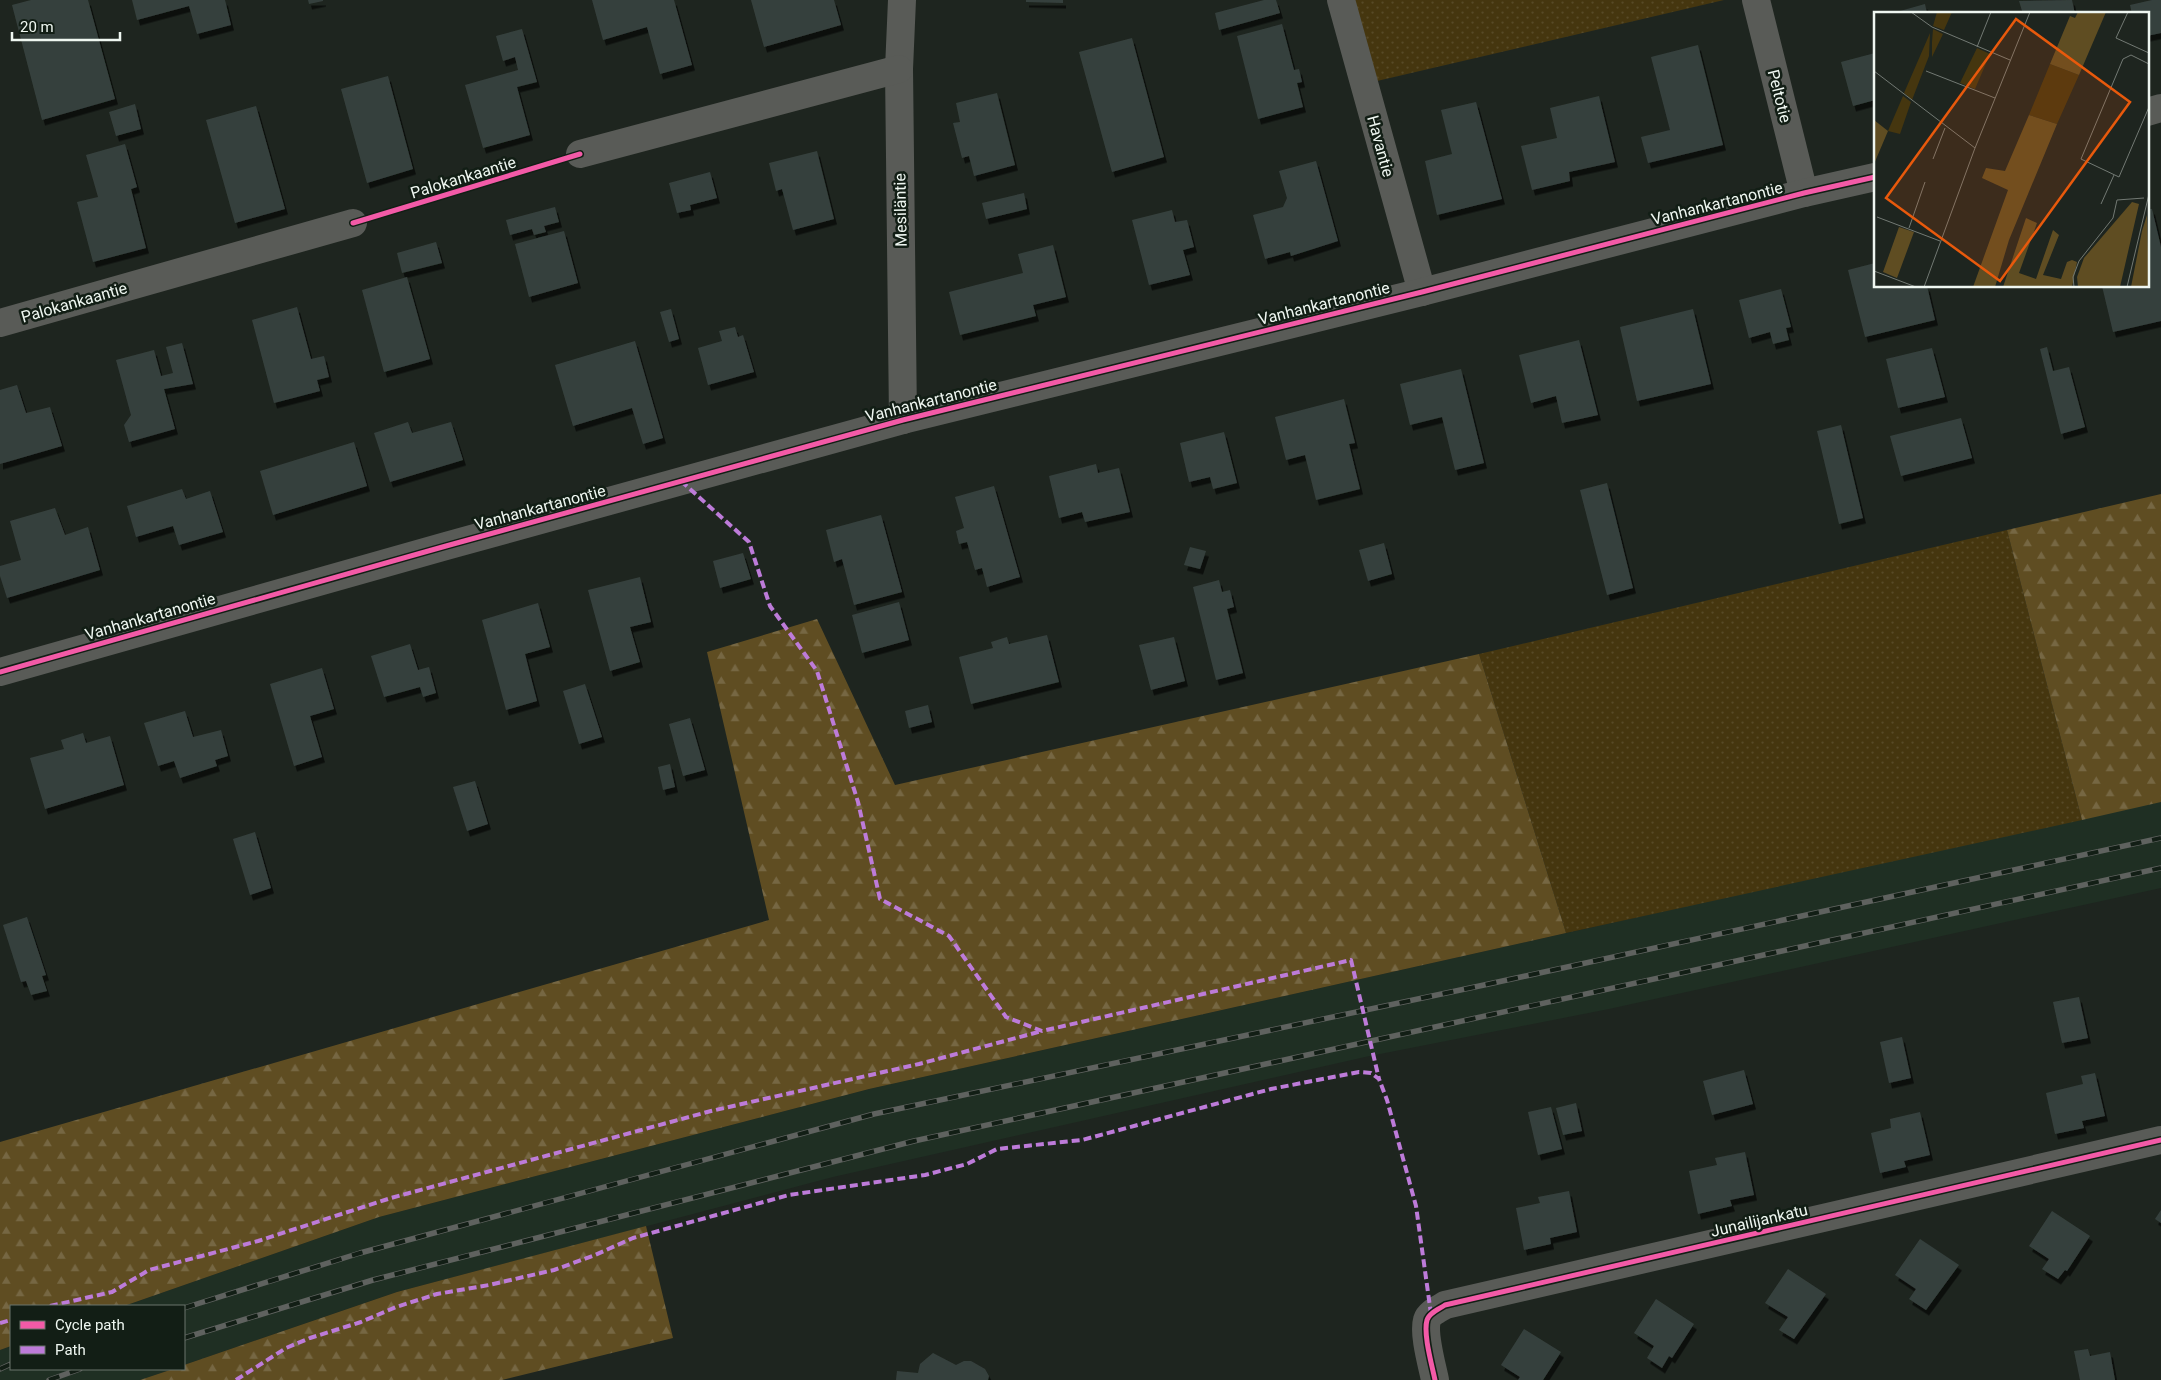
<svg xmlns="http://www.w3.org/2000/svg" width="2161" height="1380" font-family="Roboto,sans-serif">
<style>
.built{fill:#1f2f23}
.grass{fill:url(#grass-dots)}
.forest{fill:url(#forest-firs)}
.building{fill:#36403d;filter:url(#shadow)}
.lines{fill:none;stroke-linecap:round;stroke-linejoin:round}
.minor{stroke:#595b57;stroke-width:28}
.rail-casing{stroke:#5f625f;stroke-width:5.5}
.rail{stroke:#121e15;stroke-width:4;stroke-dasharray:11;stroke-linecap:butt}
.quiet{stroke:#bd7bd9;stroke-width:4;stroke-dasharray:8 4;stroke-linecap:butt}
.cycleway-casing{stroke:#121e15;stroke-width:8}
.cycleway{stroke:#f35aa7;stroke-width:5}
.labels{text-anchor:middle;stroke-width:5;stroke-linejoin:round;paint-order:stroke}
.street-label{font-size:16px;fill:#eff7f1;stroke:#121e15}
.inset-road{fill:none;stroke:#727973;stroke-width:1}
.view{fill:#e8590c;fill-opacity:0.15;stroke:#e8590c;stroke-width:2.5}
.inset-edge{fill:none;stroke:#eff7f1;stroke-width:2.5}
</style>
<defs>
<pattern id="grass-dots" width="8" height="8" patternUnits="userSpaceOnUse" patternTransform="scale(1.25)"><rect width="8" height="8" fill="#45360f"/><path d="M2 2h.1M6 6h.1" fill="none" stroke="#574a27" stroke-width="1.8" stroke-linecap="round"/></pattern>
<pattern id="forest-firs" width="22" height="20" patternUnits="userSpaceOnUse" patternTransform="scale(1.25)"><rect width="22" height="20" fill="#5f4d22"/><path d="M5 1l3.5 6h-7zM16 11l3.5 6h-7z" fill="#766743"/></pattern>
<filter id="shadow"><feDropShadow dx="3" dy="5.5" stdDeviation="0" flood-color="#0009"/></filter>
</defs>
<rect width="100%" height="100%" fill="#1e251f"/>
<g class="built">
<polygon points="2161,800 2161,888 1609,1009 1365,1057 833,1177 397,1292 184,1365 184,1306 124,1306 379,1217 869,1089"/>
<polygon points="11,1346 11,1369 173,1369 140,1380 0,1380 0,1350"/>
</g>
<g class="grass">
<polygon points="1355,0 1724,0 1377,81"/>
<polygon points="2007,530 2082,820 1566,933 1479,654"/>
</g>
<g class="forest">
<polygon points="2161,494 2161,802 2082,820 2007,530"/>
<polygon points="817,619 895,785 1479,654 1566,933 869,1089 379,1217 124,1306 11,1306 11,1346 0,1350 0,1142 769,920 707,652"/>
<polygon points="646,1226 673,1338 502,1380 140,1380 173,1369 184,1369 184,1365 397,1292"/>
</g>
<g class="building">
<polygon points="31,0 88,0 115,99 42,120 12,5"/>
<polygon points="132,0 225,0 231,25 197,34 189,6 137,20"/>
<polygon points="308,0 323,0 323,1 309,4"/>
<polygon points="592,0 674,0 692,65 660,74 647,27 603,40"/>
<polygon points="751,0 834,0 841,25 764,47"/>
<polygon points="1026,0 1063,0 1063,3 1026,2"/>
<polygon points="1264,0 1276,0 1280,13 1219,30 1215,13"/>
<polygon points="2072,0 2075,14 2023,14 2019,1"/>
<polygon points="2152,0 2161,0 2161,33 2147,36 2147,14 2132,14 2130,5"/>
<polygon points="1925,4 1927,14 1894,14 1893,13"/>
<polygon points="1282,24 1294,70 1299,69 1302,82 1297,83 1303,107 1258,119 1237,36"/>
<polygon points="522,29 537,82 517,87 530,135 483,148 465,85 518,70 515,57 503,61 496,36"/>
<polygon points="1132,38 1164,157 1112,172 1079,52"/>
<polygon points="1698,45 1723,145 1648,163 1641,137 1670,130 1651,57"/>
<polygon points="1875,53 1875,100 1853,106 1841,62"/>
<polygon points="388,76 413,169 367,183 341,89"/>
<polygon points="997,93 1015,165 974,176 969,156 962,158 953,123 960,122 956,103"/>
<polygon points="1599,96 1615,162 1569,172 1570,181 1532,190 1521,146 1557,138 1550,108"/>
<polygon points="1476,102 1502,199 1437,215 1425,161 1452,154 1441,110"/>
<polygon points="135,104 141,129 116,136 109,112"/>
<polygon points="256,106 285,209 235,223 206,120"/>
<polygon points="125,144 137,187 131,189 146,248 93,262 77,202 98,197 86,155"/>
<polygon points="817,151 834,219 793,230 782,189 776,191 769,163"/>
<polygon points="1316,161 1338,241 1291,256 1290,252 1265,259 1253,215 1283,207 1287,198 1279,171"/>
<polygon points="710,172 717,198 690,205 691,210 677,213 669,183"/>
<polygon points="1024,193 1027,209 986,219 982,203"/>
<polygon points="2147,206 2149,209 2152,209 2161,247 2161,321 2113,332 2102,286 2147,286"/>
<polygon points="555,207 559,222 544,226 546,232 534,235 532,229 510,235 506,220"/>
<polygon points="1172,210 1175,222 1187,220 1194,247 1183,250 1190,275 1149,285 1132,220"/>
<polygon points="564,231 578,283 529,297 515,244"/>
<polygon points="436,242 442,263 402,273 397,253"/>
<polygon points="1053,245 1066,297 1033,305 1036,316 960,335 949,292 1023,273 1018,254"/>
<polygon points="1875,263 1875,286 1927,286 1935,320 1865,337 1848,270"/>
<polygon points="407,277 430,359 384,372 362,290"/>
<polygon points="1781,289 1791,327 1786,328 1789,340 1773,344 1770,332 1749,338 1739,300"/>
<polygon points="297,307 311,359 324,356 329,377 317,380 320,391 274,403 252,320"/>
<polygon points="671,309 679,339 669,342 660,312"/>
<polygon points="1693,309 1711,384 1637,401 1620,327"/>
<polygon points="735,327 738,337 743,335 754,372 708,385 698,348 722,341 719,331"/>
<polygon points="1579,340 1598,415 1562,423 1556,396 1531,403 1519,355"/>
<polygon points="635,341 663,438 643,444 632,408 573,426 555,365"/>
<polygon points="182,343 193,384 164,389 175,429 129,442 124,425 131,415 116,360 154,350 161,376 173,373 166,347"/>
<polygon points="2047,347 2053,371 2069,367 2085,427 2061,434 2040,349"/>
<polygon points="1932,348 1945,397 1898,408 1886,359"/>
<polygon points="1461,369 1484,463 1455,470 1442,417 1410,425 1400,384"/>
<polygon points="17,385 26,413 50,407 62,446 0,464 0,390"/>
<polygon points="1344,399 1355,443 1349,444 1360,489 1316,500 1305,455 1286,460 1275,417"/>
<polygon points="1961,418 1972,458 1901,476 1890,436"/>
<polygon points="408,422 412,433 451,422 463,460 390,482 374,433"/>
<polygon points="1841,425 1863,518 1839,524 1817,431"/>
<polygon points="1224,432 1237,483 1213,489 1210,477 1189,482 1180,443"/>
<polygon points="354,442 367,486 273,515 260,471"/>
<polygon points="1096,464 1098,473 1119,468 1130,512 1085,522 1082,512 1059,518 1049,476"/>
<polygon points="1607,483 1633,588 1607,595 1580,490"/>
<polygon points="994,486 1020,577 987,587 982,568 975,570 967,542 959,544 956,531 964,528 955,497"/>
<polygon points="182,489 186,499 210,491 223,532 179,545 173,526 136,537 127,506"/>
<polygon points="55,508 65,535 88,527 100,570 7,598 0,576 0,566 21,560 10,521"/>
<polygon points="881,515 902,592 854,605 842,559 834,562 826,530"/>
<polygon points="1384,543 1392,574 1368,581 1359,550"/>
<polygon points="1190,547 1206,551 1200,569 1184,565"/>
<polygon points="743,553 751,579 720,588 713,561"/>
<polygon points="640,577 651,622 630,627 640,662 610,671 588,590"/>
<polygon points="1219,580 1222,592 1230,590 1234,607 1227,609 1243,673 1216,680 1193,587"/>
<polygon points="899,602 909,640 862,653 852,615"/>
<polygon points="538,603 550,647 525,654 537,701 506,710 482,620"/>
<polygon points="1047,635 1059,682 971,704 959,657 993,648 991,642 1007,637 1009,644"/>
<polygon points="1174,637 1185,681 1151,690 1139,645"/>
<polygon points="410,644 418,670 429,667 436,693 423,697 420,687 384,697 371,656"/>
<polygon points="322,668 334,709 310,716 322,757 294,766 270,684"/>
<polygon points="585,684 602,737 579,744 563,691"/>
<polygon points="928,705 932,722 909,728 905,711"/>
<polygon points="185,711 193,737 221,730 228,756 215,760 217,766 180,778 174,761 158,766 144,723"/>
<polygon points="690,718 705,770 683,776 669,724"/>
<polygon points="83,733 86,743 110,736 124,785 45,809 30,758 64,749 61,740"/>
<polygon points="670,764 675,787 663,790 658,767"/>
<polygon points="475,781 488,824 467,831 453,787"/>
<polygon points="255,832 271,888 250,895 233,839"/>
<polygon points="27,917 46,975 42,976 47,991 31,995 26,981 21,982 3,925"/>
<polygon points="2079,997 2088,1038 2062,1043 2053,1002"/>
<polygon points="1902,1037 1911,1078 1889,1083 1880,1042"/>
<polygon points="1744,1070 1753,1104 1712,1115 1703,1081"/>
<polygon points="2095,1073 2105,1116 2082,1121 2084,1128 2055,1134 2046,1093 2083,1084 2081,1076"/>
<polygon points="1576,1103 1582,1131 1563,1135 1556,1108"/>
<polygon points="1551,1107 1562,1149 1538,1155 1528,1112"/>
<polygon points="1920,1112 1930,1155 1904,1161 1906,1167 1880,1173 1871,1133 1891,1128 1890,1119"/>
<polygon points="1745,1152 1754,1195 1730,1200 1732,1206 1698,1214 1689,1171 1717,1165 1715,1158"/>
<polygon points="1569,1191 1577,1232 1550,1238 1551,1244 1524,1250 1516,1208 1540,1203 1538,1197"/>
<polygon points="2161,1210 2161,1223 2155,1219"/>
<polygon points="2052,1211 2090,1236 2067,1271 2065,1270 2058,1279 2042,1269 2049,1259 2029,1246"/>
<polygon points="1920,1239 1959,1265 1926,1310 1909,1299 1916,1289 1895,1275"/>
<polygon points="1788,1269 1826,1294 1794,1339 1779,1330 1788,1317 1765,1303"/>
<polygon points="1656,1299 1694,1324 1672,1358 1669,1356 1662,1368 1647,1358 1654,1346 1634,1333"/>
<polygon points="1524,1329 1561,1352 1543,1380 1518,1380 1520,1377 1501,1365"/>
<polygon points="2088,1349 2090,1356 2110,1352 2115,1380 2080,1380 2074,1351"/>
<polygon points="933,1353 956,1365 964,1361 971,1361 985,1369 989,1376 988,1380 896,1380 897,1371 918,1373 920,1364"/>
</g>
<g class="lines">
<g class="minor">
<polyline points="902,0 899,69 903,420"/>
<polyline points="1341,0 1422,292"/>
<polyline points="1756,0 1804,193"/>
<polyline points="2147,112 2161,108"/>
<polyline points="580,154 899,69"/>
<polyline points="0,323 353,223"/>
<polyline points="0,672 446,546 903,420 1422,292 1804,193 1875,177"/>
<path d="M1435 1380C1432 1365 1423 1334 1427 1320 1429 1313 1439 1309 1445 1305L2161 1140"/>
</g>
<g class="rail-casing">
<g id="rail">
<polyline points="184,1308 360,1253 874,1114 1484,985 2161,838"/>
<polyline points="184,1338 373,1280 914,1141 2161,868"/>
<polyline points="0,1369 11,1364"/>
<polyline points="49,1380 80,1369"/>
</g>
</g>
<use href="#rail" class="rail"/>
<g class="quiet">
<polyline points="681,481 749,542 770,606 817,671 858,802 880,899 949,936 1006,1017 1042,1031 1351,960 1379,1079"/>
<polyline points="50,1306 112,1292 149,1270 258,1241 391,1198 711,1111 919,1064 1042,1031"/>
<polyline points="0,1323 11,1320"/>
<polyline points="236,1380 286,1348 310,1338 361,1322 396,1307 437,1294 489,1285 554,1270 595,1255 633,1238 789,1195 925,1175 967,1164 997,1149 1082,1140 1271,1089 1359,1072 1371,1073 1379,1079 1387,1100 1416,1206 1431,1314"/>
</g>
<g class="cycleway-casing">
<g id="cycleway">
<polyline points="353,223 580,154"/>
<polyline points="0,672 446,546 903,420 1422,292 1804,193 1875,177"/>
<path d="M1435 1380C1432 1365 1423 1334 1427 1320 1429 1313 1439 1309 1445 1305L2161 1140"/>
</g>
</g>
<use href="#cycleway" class="cycleway"/>
</g>
<g class="labels">
<g class="street-label">
<text transform="translate(1780 96) rotate(76)" y="6">Peltotie</text>
<text transform="translate(1381 146) rotate(75)" y="6">Havantie</text>
<text transform="translate(463 177) rotate(-17)" y="6">Palokankaantie</text>
<text transform="translate(1717 203) rotate(-14)" y="6">Vanhankartanontie</text>
<text transform="translate(900 210) rotate(-91)" y="6">Mesiläntie</text>
<text transform="translate(74 302) rotate(-16)" y="6">Palokankaantie</text>
<text transform="translate(1324 303) rotate(-14)" y="6">Vanhankartanontie</text>
<text transform="translate(931 400) rotate(-14)" y="6">Vanhankartanontie</text>
<text transform="translate(540 507) rotate(-15)" y="6">Vanhankartanontie</text>
<text transform="translate(150 616) rotate(-16)" y="6">Vanhankartanontie</text>
<text transform="translate(1759 1220) rotate(-13)" y="6">Junailijankatu</text>
</g>
</g>
<g transform="translate(1874 12)">
<rect width="275" height="275" fill="#1e251f"/>
<path d="M63 0H78L70 18 59 14ZM59 17 69 22 58 45V30ZM56 21 55 44 38 88 30 81ZM103 36 116 42 101 77 86 71ZM176 52 205 63 183 112 155 103ZM29 84 37 90 26 122 14 119Z" fill="#45360f"/>
<path d="M204 0H232L205 63 176 52 196 4 201 6ZM155 103 183 112 135 228 121 275H99L134 178 108 166 112 156 131 159ZM0 108 14 119 0 152ZM258 190 265 192 246 275H204L203 265 210 246ZM273 203 275 275H257L268 219ZM152 206 163 211 145 261 162 267 179 218 185 223 169 263 187 267 193 250 198 248 203 250 198 275H129ZM25 215 40 220 23 266 9 260Z" fill="#5f4d22"/>
<path class="inset-road" d="M37 0 58 15 136 48M254 0 242 26 275 41M103 35 117 0M275 52 257 43 249 47 207 147 245 165 275 95M0 59 101 136M52 59 121 86M59 147 71 116M227 192 240 163M3 205 66 229M35 216 51 170M0 259 42 275M50 275 101 136 156 0M200 275 199 265 205 249 239 206 243 188 270 186M253 275 275 182"/>
<path class="view" d="M142 7 256 90 126 269 12 186Z"/>
<rect width="275" height="275" class="inset-edge"/>
</g>
<rect x="10" y="1305" width="175" height="65" fill="#121e15" stroke="#6a756d"/>
<rect x="20" y="1321" width="25" height="8" fill="#f35aa7" stroke="#6a756d"/>
<text x="55" y="1330" font-size="15" fill="#eff7f1">Cycle path</text>
<rect x="20" y="1346" width="25" height="8" fill="#bd7bd9" stroke="#6a756d"/>
<text x="55" y="1355" font-size="15" fill="#eff7f1">Path</text>
<path d="M12 32v8h108v-8" fill="none" stroke="#eff7f1" stroke-width="2.5"/>
<text x="20" y="32" font-size="15" fill="#eff7f1" stroke="#121e15" stroke-width="4" paint-order="stroke">20 m</text>
</svg>
